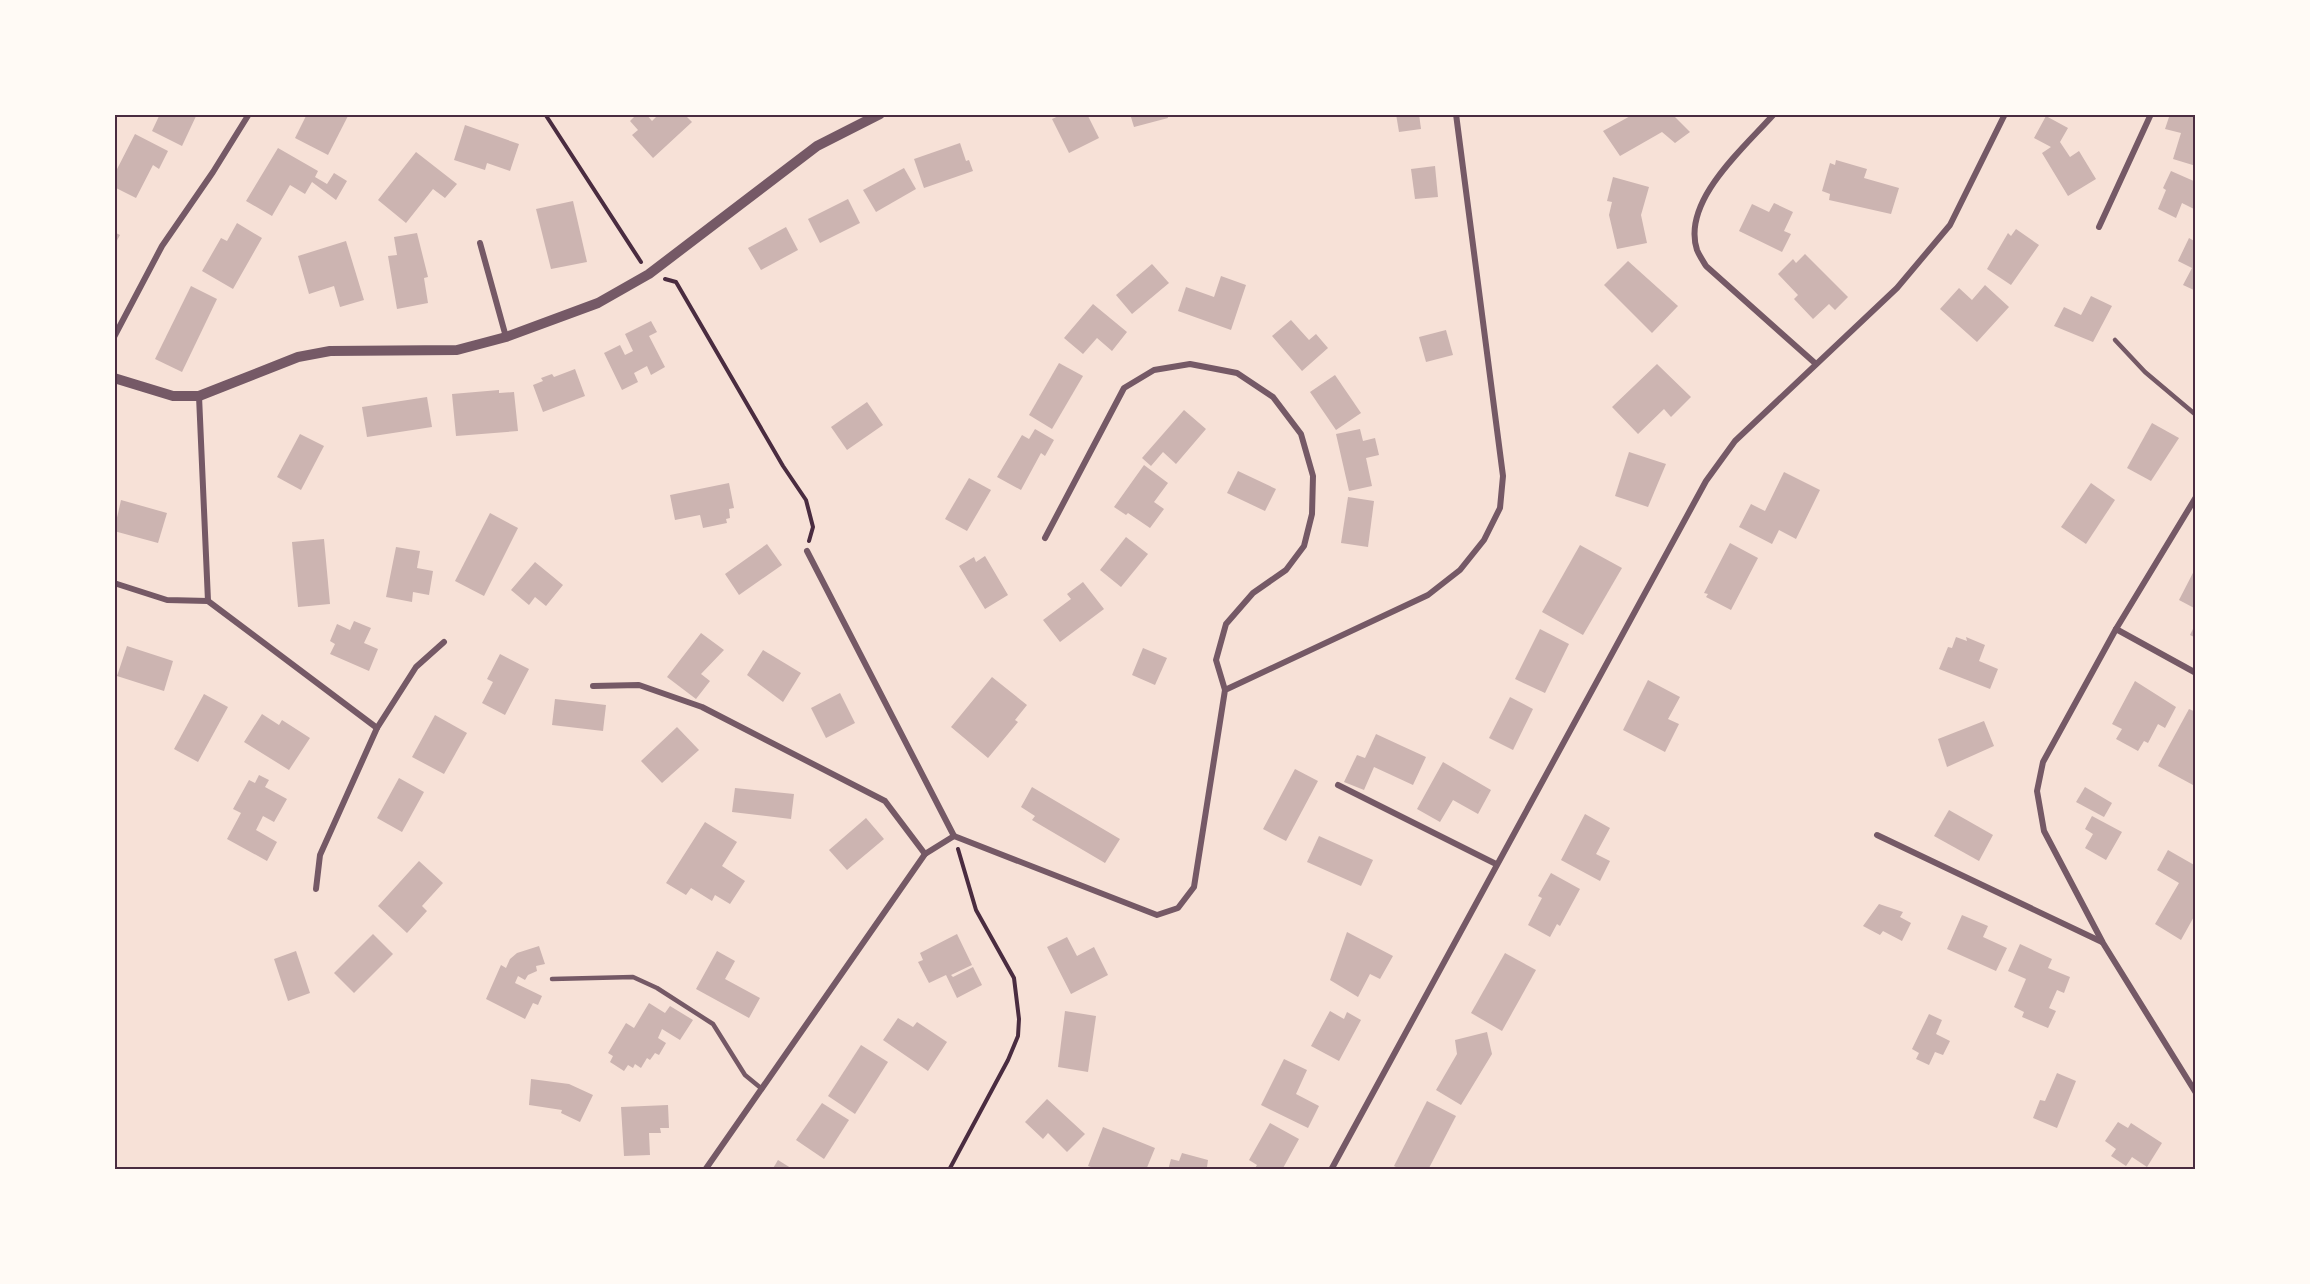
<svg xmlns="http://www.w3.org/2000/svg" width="2310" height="1284" font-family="'Open Sans',sans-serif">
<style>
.building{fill:#ccb4b1}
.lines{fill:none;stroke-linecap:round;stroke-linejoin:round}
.path{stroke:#4a2c40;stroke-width:4}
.service{stroke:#755966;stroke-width:4.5}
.minor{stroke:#755966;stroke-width:6}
.tertiary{stroke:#755966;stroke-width:10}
.neatline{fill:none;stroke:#4a2c40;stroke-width:2}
</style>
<rect width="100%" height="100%" fill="#f7e1d7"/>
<g class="building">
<polygon points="160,114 197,114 182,146 152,131"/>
<polygon points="307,114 349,114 328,155 295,138"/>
<polygon points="637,114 646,114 652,121 659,114 684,114 692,122 653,158 632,135 638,130 630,121"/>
<polygon points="1063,114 1087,114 1099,138 1069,153 1052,119"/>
<polygon points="1130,114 1167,114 1168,118 1134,127"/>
<polygon points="1396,114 1419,114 1421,129 1399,132"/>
<polygon points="1634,114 1672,114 1690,132 1675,143 1662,132 1620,156 1603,131"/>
<polygon points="2170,114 2196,114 2196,166 2173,159 2181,133 2165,129"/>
<polygon points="2046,116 2068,128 2060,142 2070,157 2079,151 2096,179 2068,196 2042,153 2051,147 2034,138"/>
<polygon points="465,125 519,144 510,171 487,163 485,170 454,160"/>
<polygon points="135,134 168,151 159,169 153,165 136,198 114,187 114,175"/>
<polygon points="960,143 966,161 969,160 973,171 924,188 914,159"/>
<polygon points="278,148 318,171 315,177 327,184 334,173 347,181 336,200 312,182 305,194 290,185 272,216 246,201"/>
<polygon points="416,152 457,184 445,198 433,189 406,223 378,200"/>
<polygon points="1836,160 1867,169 1864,178 1899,188 1891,214 1829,200 1830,194 1822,191 1830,163 1835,165"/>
<polygon points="1435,166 1438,197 1415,199 1411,169"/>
<polygon points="904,168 916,189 876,212 863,190"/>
<polygon points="2171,171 2196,182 2194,209 2182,203 2176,218 2158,209 2166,190 2163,188"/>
<polygon points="1613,177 1649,187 1641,215 1647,243 1617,249 1609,215 1612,202 1607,201"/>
<polygon points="848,199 860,223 820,243 808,219"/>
<polygon points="573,201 587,262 551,269 536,209"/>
<polygon points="1774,203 1793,212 1784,231 1791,234 1782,252 1739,231 1752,204 1769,212"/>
<polygon points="237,223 262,238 233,289 202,271 221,238 227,241"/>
<polygon points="786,227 798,250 761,270 748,248"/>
<polygon points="2016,229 2039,245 2011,285 1987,269 2008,233 2011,236"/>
<polygon points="114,232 120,235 114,246"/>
<polygon points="417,233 428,277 424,278 428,303 397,309 388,256 397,255 394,237"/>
<polygon points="2189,238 2196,242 2196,291 2183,285 2192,268 2178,261"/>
<polygon points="346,241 364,300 340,307 334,286 309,294 298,256"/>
<polygon points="1805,254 1848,297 1835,310 1829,304 1813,319 1794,299 1798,295 1778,274 1793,259 1796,263"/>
<polygon points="1628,261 1678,306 1652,333 1604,285"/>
<polygon points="1152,264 1169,283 1132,314 1116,295"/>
<polygon points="1221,276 1246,285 1231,330 1178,311 1186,287 1214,297"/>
<polygon points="1985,285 2009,307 1977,342 1940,309 1959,288 1972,300"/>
<polygon points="191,286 217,299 182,372 155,359"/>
<polygon points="2091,296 2112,306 2093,342 2054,326 2064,307 2081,315"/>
<polygon points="1093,304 1127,332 1112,351 1097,338 1083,354 1064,338"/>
<polygon points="1291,320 1309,340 1316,334 1328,348 1302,371 1272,336"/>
<polygon points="651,321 657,332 649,336 665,367 651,375 647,366 634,373 638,382 622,390 604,353 620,345 625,355 633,351 625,334"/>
<polygon points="1446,330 1453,355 1426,362 1419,337"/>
<polygon points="1059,363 1083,376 1052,429 1029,415"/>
<polygon points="1657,364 1691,397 1671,417 1664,409 1638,434 1612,407"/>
<polygon points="575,369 585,396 543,412 533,385 543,381 541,378 552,374 554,377"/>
<polygon points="1335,375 1361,413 1336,430 1310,392"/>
<polygon points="499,390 499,393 514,392 518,431 456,436 452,394"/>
<polygon points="427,397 432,427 367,437 362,407"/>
<polygon points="867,402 883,425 847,450 831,427"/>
<polygon points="1184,410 1206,429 1176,464 1163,452 1151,466 1142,458"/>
<polygon points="2152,423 2179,438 2151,481 2127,468"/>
<polygon points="1035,429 1054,440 1045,456 1041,453 1021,490 997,477 1022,435 1029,439"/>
<polygon points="1360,429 1363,441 1375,438 1379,455 1366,458 1372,486 1349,491 1336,434"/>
<polygon points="300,434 324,446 301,490 277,477"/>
<polygon points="1629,452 1666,464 1648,507 1615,496"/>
<polygon points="1144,465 1168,483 1154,502 1164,509 1150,528 1128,513 1126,515 1114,507"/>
<polygon points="1238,471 1276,489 1265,511 1227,493"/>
<polygon points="1784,472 1820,490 1796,539 1779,530 1772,544 1739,527 1751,504 1765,511"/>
<polygon points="969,478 991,490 967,531 945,519"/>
<polygon points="729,483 734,508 729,509 730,518 726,519 727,523 703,528 700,515 675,520 670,495"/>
<polygon points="2091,483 2115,500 2086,544 2061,527"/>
<polygon points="1348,497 1374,501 1368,547 1341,543"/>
<polygon points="121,500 167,513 158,543 114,531"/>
<polygon points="490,513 518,528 484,596 455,581"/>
<polygon points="1126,537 1148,554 1121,587 1100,570"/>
<polygon points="324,539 330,604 298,607 292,542"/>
<polygon points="1730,543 1758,558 1731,610 1706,597 1708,594 1704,593"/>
<polygon points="767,544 782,565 739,595 725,574"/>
<polygon points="1580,545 1622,568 1583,635 1542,612"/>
<polygon points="396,547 420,551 417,568 433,571 429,595 413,592 412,602 386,597"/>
<polygon points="985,556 1008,595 985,609 959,566 974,557 976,562"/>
<polygon points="535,562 563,585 546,606 535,597 529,605 511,590"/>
<polygon points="2196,567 2196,609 2179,600"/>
<polygon points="1083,582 1104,609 1060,642 1043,620 1071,599 1067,594"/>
<polygon points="354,621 371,628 364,643 378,649 369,671 330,654 335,644 330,641 337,624 350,630"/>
<polygon points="2196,623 2196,638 2190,635"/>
<polygon points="1540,629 1569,644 1545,693 1515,679"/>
<polygon points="701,633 724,650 701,674 710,681 696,699 667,677"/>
<polygon points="1956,637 1967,641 1966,637 1985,645 1979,661 1998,669 1990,689 1939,669 1948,647 1952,648"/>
<polygon points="127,646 173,661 164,691 117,676"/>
<polygon points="1143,648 1167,658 1155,685 1132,675"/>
<polygon points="763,650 801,673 783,702 747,675"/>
<polygon points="500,654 529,669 505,715 482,703 493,682 487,679"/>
<polygon points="992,677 1027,705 1015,720 1018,722 988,758 951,727"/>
<polygon points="1648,680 1680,697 1668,719 1679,724 1665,752 1623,730"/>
<polygon points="2135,681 2176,707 2165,728 2158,724 2148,743 2144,741 2138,751 2116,739 2122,729 2112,724"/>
<polygon points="840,693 855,723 826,738 811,708"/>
<polygon points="204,694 228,707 198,762 174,749"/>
<polygon points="1510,697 1533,709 1513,750 1489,738"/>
<polygon points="555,699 606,705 603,731 552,725"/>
<polygon points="2189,709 2196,712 2196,779 2193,785 2158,766"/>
<polygon points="262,714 279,725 282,720 310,738 289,770 244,742"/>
<polygon points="435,715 467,733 444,774 412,757"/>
<polygon points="1984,721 1994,746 1947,767 1938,739"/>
<polygon points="677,727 699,750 662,783 641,761"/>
<polygon points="1376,734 1426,757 1413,785 1374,767 1364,790 1344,782 1357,755 1365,758"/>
<polygon points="1443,762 1491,790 1478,814 1453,800 1440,822 1417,809"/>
<polygon points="1295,769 1318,781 1286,841 1263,829"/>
<polygon points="259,775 269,780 265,787 287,799 274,822 263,816 256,830 277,842 267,861 227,839 241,813 233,809 249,780 255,783"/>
<polygon points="399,778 424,792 402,832 377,818"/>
<polygon points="1032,787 1120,839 1105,863 1032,820 1035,816 1021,807"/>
<polygon points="2085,787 2112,803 2104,817 2076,802"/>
<polygon points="735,788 794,794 791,819 732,812"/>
<polygon points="1949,810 1993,835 1979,861 1934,836"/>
<polygon points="1585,814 1610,828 1596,854 1610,861 1600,881 1561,860"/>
<polygon points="2092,816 2122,832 2106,860 2085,848 2093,834 2085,829"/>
<polygon points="866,818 884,839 847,870 829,850"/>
<polygon points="705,822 737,842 722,866 745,881 730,904 715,895 712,901 691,888 686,895 666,883"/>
<polygon points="1319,836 1373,860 1361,886 1307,862"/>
<polygon points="2168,850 2196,866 2196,913 2181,940 2155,924 2179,883 2157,870"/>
<polygon points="419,861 443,883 422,906 427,911 407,933 378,906"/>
<polygon points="1551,873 1580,889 1560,926 1557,924 1550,937 1528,925 1542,898 1538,896"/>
<polygon points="1879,904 1903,912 1900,917 1911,923 1902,941 1883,931 1880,935 1863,926"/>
<polygon points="1962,915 1988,926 1983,937 2007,948 1996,971 1947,949"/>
<polygon points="1347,932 1393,956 1380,979 1370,974 1358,997 1330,980"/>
<polygon points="373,934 393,954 354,993 334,973"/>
<polygon points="957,934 972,965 951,975 953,977 973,967 982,985 957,998 946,975 929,983 918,962 923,960 920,953"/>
<polygon points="1067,937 1077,956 1094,947 1108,975 1071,994 1047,947"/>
<polygon points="2020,944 2052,959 2048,968 2070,977 2064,993 2057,990 2049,1008 2056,1011 2048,1028 2022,1017 2024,1012 2014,1007 2026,979 2008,971"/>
<polygon points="539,946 545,964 536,966 537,971 528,975 525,980 518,976 515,983 542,996 538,1005 533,1003 525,1019 486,999 501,965 506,968 510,959 517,953"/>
<polygon points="296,951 310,993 288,1001 274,959"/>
<polygon points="717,951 735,961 725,979 760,998 749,1018 696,989"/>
<polygon points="1505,953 1536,970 1502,1031 1471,1013"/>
<polygon points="649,1003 665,1013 670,1006 693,1020 680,1040 662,1029 658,1038 666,1043 659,1055 655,1053 650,1060 647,1058 641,1068 635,1064 633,1068 628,1065 624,1071 610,1062 613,1056 608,1053 626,1023 634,1028"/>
<polygon points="1065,1011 1096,1016 1088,1072 1058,1067"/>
<polygon points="1330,1011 1344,1019 1347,1012 1361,1020 1339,1061 1311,1046"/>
<polygon points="1929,1014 1942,1020 1936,1034 1950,1041 1943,1055 1935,1052 1929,1065 1916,1059 1919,1053 1912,1049"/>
<polygon points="898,1018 913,1027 917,1022 947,1042 928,1071 883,1040"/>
<polygon points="1487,1032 1492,1054 1461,1105 1436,1090 1457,1054 1455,1040"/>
<polygon points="861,1045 888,1062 855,1114 828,1096"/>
<polygon points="1284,1059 1307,1070 1296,1094 1319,1106 1308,1128 1261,1105"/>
<polygon points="2057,1073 2076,1081 2057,1128 2033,1118 2040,1100 2045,1101"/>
<polygon points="531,1079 569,1084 593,1095 580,1122 561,1113 562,1110 529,1105"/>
<polygon points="1047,1099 1085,1134 1067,1152 1048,1133 1043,1139 1025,1122"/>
<polygon points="1427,1101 1456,1116 1428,1170 1402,1170 1394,1166"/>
<polygon points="822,1103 849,1120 824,1159 796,1140"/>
<polygon points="668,1105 669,1128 660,1128 661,1133 649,1133 650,1155 624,1156 621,1107"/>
<polygon points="2118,1122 2128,1128 2131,1123 2162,1143 2147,1167 2132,1157 2126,1166 2111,1156 2116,1149 2105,1141"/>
<polygon points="1270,1123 1299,1139 1282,1170 1254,1170 1257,1165 1249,1160"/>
<polygon points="1103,1127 1155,1148 1146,1170 1120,1167 1119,1170 1099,1170 1088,1166"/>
<polygon points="1182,1153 1208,1160 1207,1167 1217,1170 1168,1170 1171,1159 1179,1161"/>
<polygon points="778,1160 794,1170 772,1170"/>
</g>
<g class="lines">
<g class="path">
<polyline points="545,114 641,262"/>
<polyline points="665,279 676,282 783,466 806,500 813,527 809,541"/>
<polyline points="949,1170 1008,1060 1018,1036 1019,1019 1014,978 976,910 958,849"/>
</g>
<g class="service">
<polyline points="2115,340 2145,372 2196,415"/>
<polyline points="552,979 633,977 657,988 713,1024 745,1075 762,1089"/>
</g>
<g class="minor">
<path d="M1774 114C1745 147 1681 201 1697 250 1699 255 1703 261 1706 266L1816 364"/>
<polyline points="2099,227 2151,114"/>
<polyline points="480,243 506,337"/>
<polyline points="114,337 162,246 213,172 249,114"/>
<polyline points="199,396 208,601"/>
<polyline points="2196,497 2116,629 2043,762 2037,791 2044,831 2103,943 2196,1093"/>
<polyline points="1045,538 1124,388 1154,370 1190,364 1237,373 1273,397 1301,434 1313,476 1312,514 1304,546 1286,570 1253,593 1226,624 1216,660 1225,690"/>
<polyline points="807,551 954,836"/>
<polyline points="114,583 167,600 208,601 377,728"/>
<polyline points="2116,629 2196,673"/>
<polyline points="593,686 639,685 702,707 885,801 925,854"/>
<polyline points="1338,785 1496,864"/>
<polyline points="1877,835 2102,942"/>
<polyline points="954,836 1157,915 1178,908 1194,887 1225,690 1428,595 1460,570 1484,540 1500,508 1503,476 1456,114"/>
<polyline points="316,889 320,855 377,728 416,667 444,642"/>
<polyline points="705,1170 925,854 954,836"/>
<polyline points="1331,1170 1706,481 1735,441 1897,288 1950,225 2005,114"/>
</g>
<polyline class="tertiary" points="114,378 173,396 199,396 298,357 330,351 457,350 506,337 598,303 649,274 817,146 880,114"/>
</g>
<rect width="2310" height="1284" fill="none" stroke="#fffaf5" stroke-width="231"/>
<rect x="116" y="116" width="2078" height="1052" class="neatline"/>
</svg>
